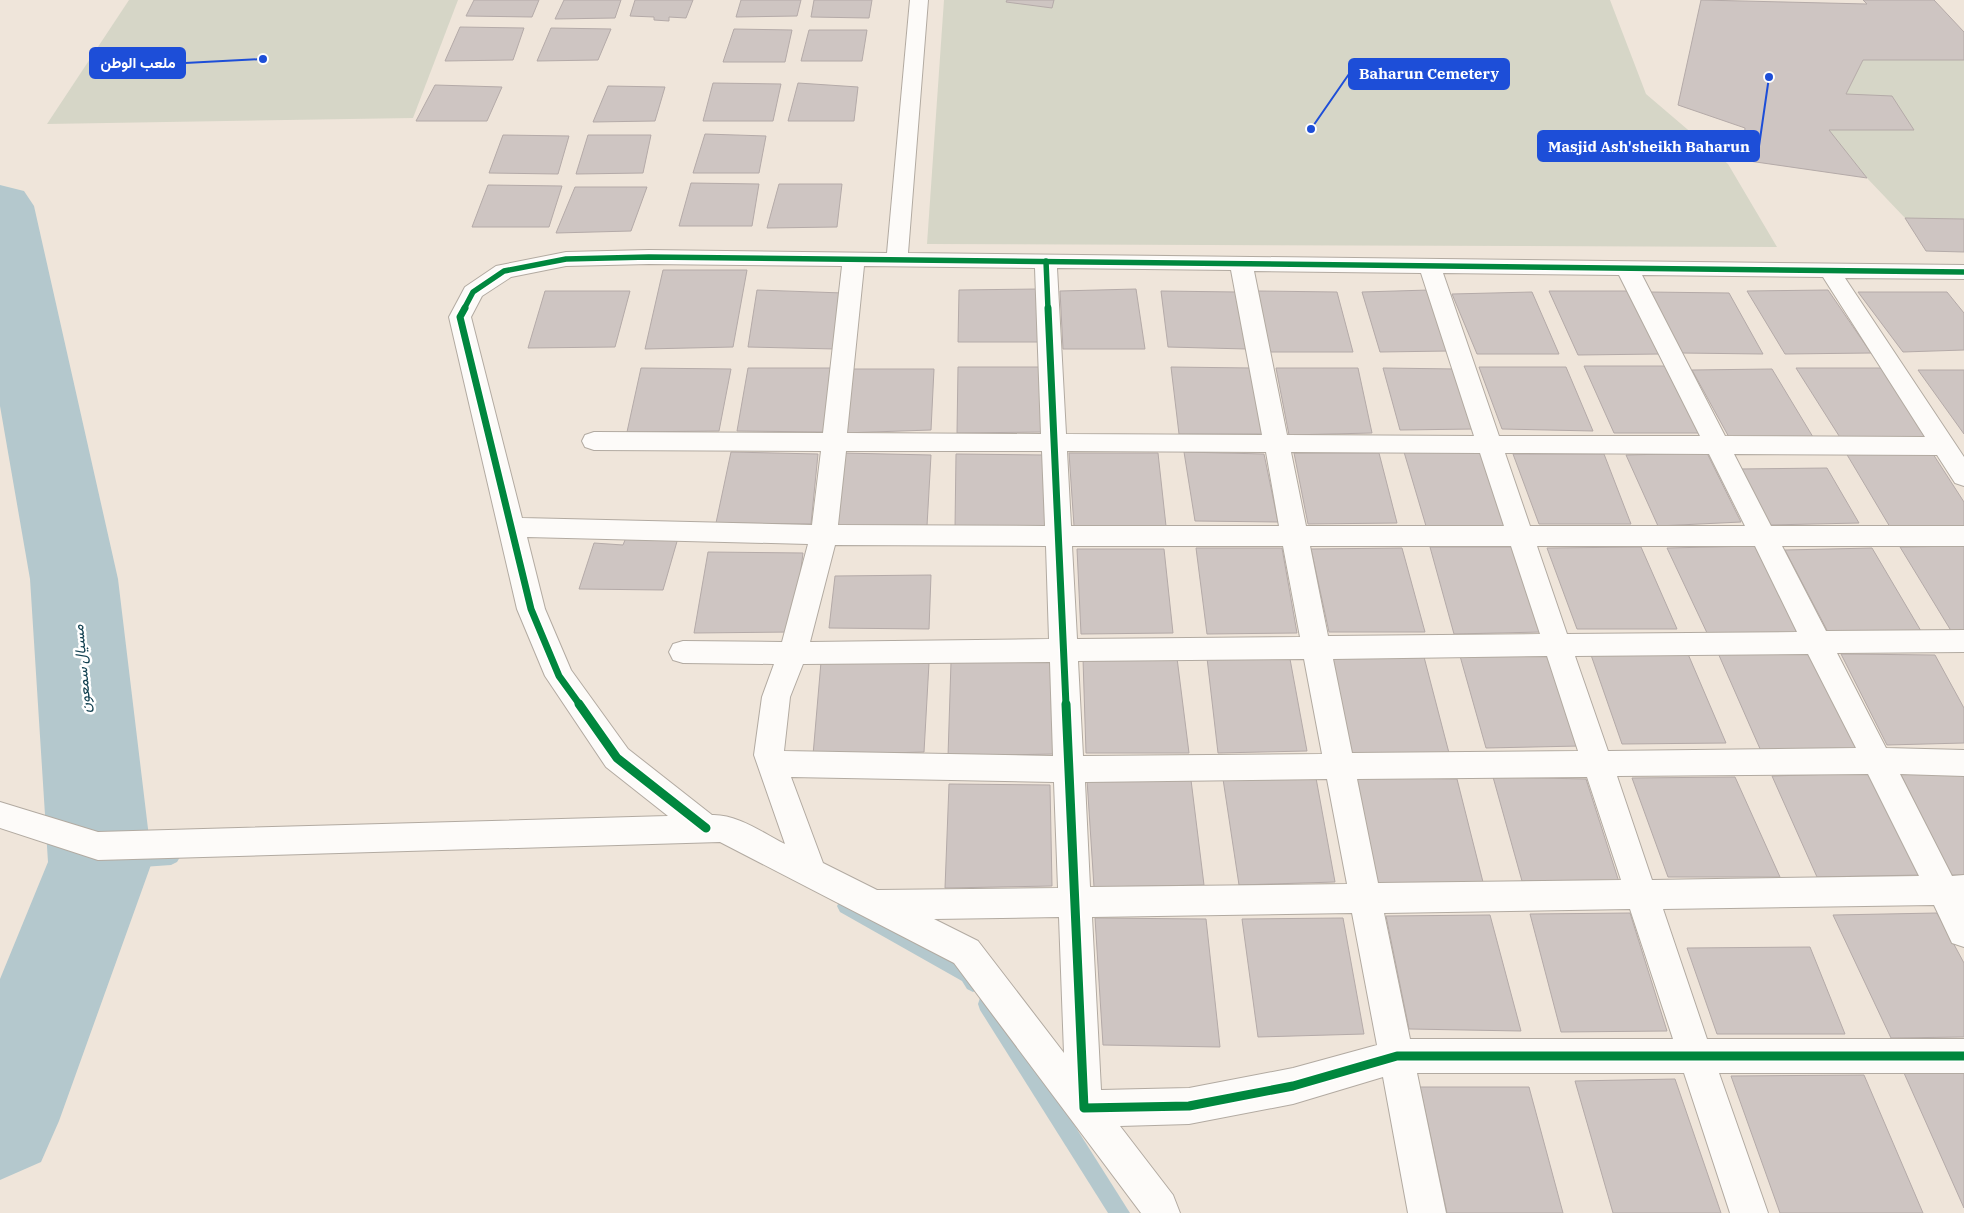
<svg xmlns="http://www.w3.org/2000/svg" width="1964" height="1213" font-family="'IBM Plex Serif',Vazirmatn,serif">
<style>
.green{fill:#d6d6c7}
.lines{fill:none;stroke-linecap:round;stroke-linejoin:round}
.stream{fill:#b4c8cd;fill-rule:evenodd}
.river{fill:#b4c8cd;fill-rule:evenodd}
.building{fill:#cec5c2;stroke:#b4aaa8}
.street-casing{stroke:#b2aaa1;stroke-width:2}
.street{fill:#fdfbf9;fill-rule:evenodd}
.cycleway-far2-casing{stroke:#fff;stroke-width:8}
.cycleway-far1-casing{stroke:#fff;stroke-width:10}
.cycleway-casing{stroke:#fff;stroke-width:12}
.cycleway-far2{stroke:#00873e;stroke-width:5.5}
.cycleway-far1{stroke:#00873e;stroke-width:7}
.cycleway{stroke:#00873e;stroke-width:9}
.labels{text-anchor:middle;stroke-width:5;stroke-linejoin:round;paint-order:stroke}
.water-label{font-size:15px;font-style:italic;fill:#124151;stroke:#fff}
.leader{fill:none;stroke:#1d4ed8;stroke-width:2}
.callout-dot{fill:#1d4ed8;stroke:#fff;stroke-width:2}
.callout{fill:#1d4ed8;stroke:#1d4ed8;stroke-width:2}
.callout-label{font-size:15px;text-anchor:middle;font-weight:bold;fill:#fff}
</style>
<rect width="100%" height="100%" fill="#efe5da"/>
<g class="green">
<polygon points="129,0 458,0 413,118 47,124"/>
<polygon points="944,0 1610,0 1646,94 1728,164 1777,247 927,244"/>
<polygon points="1863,60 1964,60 1964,219 1905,218 1867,178 1829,130 1913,130 1892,97 1846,94"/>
</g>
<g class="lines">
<g class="stream">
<polygon points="171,849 177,852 180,857 177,862 171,865 100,870 94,867 91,862 94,857 100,854"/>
<polygon points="846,898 974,969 982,983 979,989 973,992 967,989 962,981 840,912 837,906 840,900"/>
<polygon points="987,995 994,998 1130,1213 1108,1213 980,1010 978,1004 980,998"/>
</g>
<polygon class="river" points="0,185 24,191 34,206 118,579 152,862 59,1121 41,1162 0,1180 0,979 48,862 30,579 0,406"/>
</g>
<g class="building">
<polygon points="474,0 539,0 532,17 466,16"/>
<polygon points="564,0 621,0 615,18 555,19"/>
<polygon points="635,0 693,0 686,18 669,17 669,21 654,20 654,17 630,16"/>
<polygon points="741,0 801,0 797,16 736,17"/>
<polygon points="814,0 872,0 869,18 811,17"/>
<polygon points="1007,0 1054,0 1052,8 1006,2"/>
<polygon points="1701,0 1867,4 1863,0 1934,0 1964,32 1964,60 1863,60 1846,94 1892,96 1914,130 1829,130 1867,178 1742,160 1745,128 1678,105"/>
<polygon points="460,27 524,28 513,60 445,61"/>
<polygon points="551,28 611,29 598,60 537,61"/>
<polygon points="734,29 792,30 785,62 723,62"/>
<polygon points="809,30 867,30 862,61 801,61"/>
<polygon points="713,83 781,84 773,121 703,121"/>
<polygon points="798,83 858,87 854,121 788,121"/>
<polygon points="435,85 502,87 487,121 416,121"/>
<polygon points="608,86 665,87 655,121 593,122"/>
<polygon points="705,134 766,136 759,173 693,173"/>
<polygon points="503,135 569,136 558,174 489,173"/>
<polygon points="588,135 651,135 643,173 576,174"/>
<polygon points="691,183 759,184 752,226 679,226"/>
<polygon points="779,184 842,184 837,227 767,228"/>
<polygon points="488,185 562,186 549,227 472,227"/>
<polygon points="575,187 647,187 631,231 556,233"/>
<polygon points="1905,218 1964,219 1964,252 1926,251"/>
<polygon points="663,270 747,270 733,347 645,349"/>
<polygon points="1038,289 1039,342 958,342 959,290"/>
<polygon points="1136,289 1145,349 1063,349 1060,291"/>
<polygon points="757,290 843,293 835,349 748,347"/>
<polygon points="1429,290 1449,351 1380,352 1362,292"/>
<polygon points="1828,290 1871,353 1785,354 1747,291"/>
<polygon points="545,291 630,291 615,347 528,348"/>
<polygon points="1161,291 1236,292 1247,349 1168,347"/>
<polygon points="1258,291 1337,292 1353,352 1269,352"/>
<polygon points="1549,291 1627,291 1660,354 1578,355"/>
<polygon points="1532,292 1559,354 1477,354 1452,294"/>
<polygon points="1649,292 1729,293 1763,354 1681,353"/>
<polygon points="1858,292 1947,292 1964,313 1964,350 1903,352"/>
<polygon points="1584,366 1666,366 1700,433 1614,433"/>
<polygon points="958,367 1042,367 1044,432 957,433"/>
<polygon points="1171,367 1251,368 1263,434 1179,434"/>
<polygon points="1479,367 1566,367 1593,431 1502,429"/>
<polygon points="641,368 731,369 719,431 627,432"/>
<polygon points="748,368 832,368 825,432 737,431"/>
<polygon points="1276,368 1358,368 1372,433 1289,435"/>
<polygon points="1383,368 1456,369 1474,429 1400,430"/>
<polygon points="1796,368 1884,368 1931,440 1841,439"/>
<polygon points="850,369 934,369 931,430 843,433"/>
<polygon points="1772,369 1813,437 1730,439 1692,370"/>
<polygon points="1918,370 1964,370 1964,434"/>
<polygon points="1481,450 1507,526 1426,526 1404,452"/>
<polygon points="731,452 818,454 811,524 716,523"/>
<polygon points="1184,452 1264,454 1278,522 1195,521"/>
<polygon points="842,453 931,455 927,526 836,525"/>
<polygon points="1069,453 1158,453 1166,526 1074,526"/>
<polygon points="1294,453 1379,453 1397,523 1308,524"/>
<polygon points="1707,453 1741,522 1658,526 1626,455"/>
<polygon points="1846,453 1933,454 1964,502 1964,528 1890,527"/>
<polygon points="956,454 1044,455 1047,527 955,528"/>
<polygon points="1513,454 1604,454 1631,524 1539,524"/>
<polygon points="1827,468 1859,523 1769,525 1739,469"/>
<polygon points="627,535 678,538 663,590 579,589 594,543 623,545"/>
<polygon points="1755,546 1800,633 1708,635 1667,548"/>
<polygon points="1964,546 1964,634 1953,634 1900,547"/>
<polygon points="1430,547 1515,547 1542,632 1454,634"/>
<polygon points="1641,547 1677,629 1577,629 1547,548"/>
<polygon points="1196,548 1282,548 1297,633 1207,634"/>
<polygon points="1402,548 1425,632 1329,632 1311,549"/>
<polygon points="1872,548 1921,631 1829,634 1785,550"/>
<polygon points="1077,549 1164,549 1173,633 1081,634"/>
<polygon points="708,552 803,553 793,632 694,633"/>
<polygon points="931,575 929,629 829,628 835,576"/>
<polygon points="1718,653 1810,654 1858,750 1761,751"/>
<polygon points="1688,654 1726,743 1622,744 1591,655"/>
<polygon points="1841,654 1935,655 1964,708 1964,743 1887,745"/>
<polygon points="1549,655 1580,746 1486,748 1460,656"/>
<polygon points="1424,657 1449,753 1350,757 1327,658"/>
<polygon points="1177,658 1189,753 1086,753 1083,659"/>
<polygon points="1207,658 1290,659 1307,751 1218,753"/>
<polygon points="821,662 929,663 924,752 813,755"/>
<polygon points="951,662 1051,662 1055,754 948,756"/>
<polygon points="1869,773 1921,875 1817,877 1772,776"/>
<polygon points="1900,773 1964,774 1964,875 1951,875"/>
<polygon points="1355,777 1457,779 1484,886 1376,886"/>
<polygon points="1493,777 1586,779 1619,882 1522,881"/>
<polygon points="1735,777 1780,877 1668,877 1632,778"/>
<polygon points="1316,778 1335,882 1239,885 1223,779"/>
<polygon points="1087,780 1191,780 1204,885 1094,887"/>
<polygon points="949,784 1050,785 1052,886 945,888"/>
<polygon points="1630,913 1667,1031 1561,1032 1530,914"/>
<polygon points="1937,913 1964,963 1964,1037 1891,1038 1833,915"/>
<polygon points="1490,915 1521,1031 1409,1029 1386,916"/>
<polygon points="1095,918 1206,919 1220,1047 1103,1045"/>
<polygon points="1343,918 1364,1034 1258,1037 1242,919"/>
<polygon points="1810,947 1845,1034 1717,1034 1687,948"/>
<polygon points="1964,1072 1964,1208 1904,1073"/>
<polygon points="1864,1075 1923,1213 1780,1213 1731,1076"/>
<polygon points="1675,1079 1721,1213 1613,1213 1575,1081"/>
<polygon points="1420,1087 1529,1087 1563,1213 1447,1213"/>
</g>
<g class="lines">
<g class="street-casing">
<path id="street" d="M910 0H928L908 253 1964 265V279L1845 278 1964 457V486L1955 483 1937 455 1734 454 1771 526H1964V546H1782L1826 631 1964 630V652L1837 653 1886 748 1964 750V776L1900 774 1952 876 1964 875V947L1952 943 1934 905 1663 909 1707 1039H1964V1073H1719L1768 1213H1730L1684 1073H1417L1446 1213H1408L1383 1077 1293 1104 1189 1124 1120 1126 1173 1195 1180 1213H1141L954 963 720 842 98 860 0 828V802L98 832 668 816 606 767 545 676 517 609 449 317 465 287 496 266 566 252 649 250 887 253ZM649 264 842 266 823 433 594 432 585 435 582 441 585 447 594 450 821 451 812 525 522 518 471 317 482 296 511 277 566 266ZM864 266 1035 268 1041 434 847 433ZM1057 268 1231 270 1262 435 1066 434ZM1254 271 1421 273 1474 436 1287 435ZM1443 273 1619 275 1700 436H1499ZM1642 275 1823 277 1925 437 1725 436ZM846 451H1042L1045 526 838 525ZM1067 451 1266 452 1279 526H1071ZM1291 452 1480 453 1504 526H1306ZM1505 453 1709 454 1745 526H1530ZM527 537 808 544 782 642 683 641 673 644 669 652 673 660 683 663 774 664 762 697 754 755 785 844C763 833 737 814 712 815L628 749 571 670 545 609ZM835 545 1046 546 1049 639 810 642ZM1072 546H1283L1300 637 1077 639ZM1310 546H1511L1540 634 1328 636ZM1537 546H1755L1797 632 1567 634ZM1808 654 1856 748 1608 751 1575 656ZM1547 656 1578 751 1352 753 1333 659ZM1304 659 1322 754 1083 756 1078 661ZM1050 662 1053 756 784 751 790 697 803 664ZM1868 774 1919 876 1652 880 1617 776ZM791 777 1054 782 1058 888 877 890 823 863ZM1587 777 1621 880 1378 883 1357 779ZM1327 779 1347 884 1090 887 1085 782ZM1630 909 1673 1039H1410L1384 913ZM1352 913 1377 1045 1293 1068 1189 1088 1101 1090 1092 917ZM1059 917 1064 1053 978 941 934 919Z"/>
</g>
<use href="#street" class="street"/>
<g class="cycleway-far2-casing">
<g id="cycleway-far2">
<polyline points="1046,261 1048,309"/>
<polyline points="464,309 473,292 504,271 566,259 649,257 1964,272"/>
</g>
</g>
<g class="cycleway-far1-casing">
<g id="cycleway-far1">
<polyline points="465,308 460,317 531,609 559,676 580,705"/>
<polyline points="1048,308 1066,705"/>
</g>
</g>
<g class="cycleway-casing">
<g id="cycleway">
<polyline points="579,704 617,758 706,828"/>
<polyline points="1066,704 1084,1108 1189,1106 1293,1086 1397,1056 1964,1056"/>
</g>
</g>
<use href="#cycleway-far2" class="cycleway-far2"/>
<use href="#cycleway-far1" class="cycleway-far1"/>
<use href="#cycleway" class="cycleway"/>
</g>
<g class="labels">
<g class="water-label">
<text transform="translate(82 669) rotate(-95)" y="5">مسيال سمعون</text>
</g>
</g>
<path class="leader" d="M263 59L185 63M1311 129L1349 74M1769 77L1759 146"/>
<g class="callout-dot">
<circle cx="263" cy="59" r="5"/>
<circle cx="1311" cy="129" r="5"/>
<circle cx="1769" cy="77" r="5"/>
</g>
<g class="callout">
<rect x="90" y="48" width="95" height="30" rx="5"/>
<rect x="1349" y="59" width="160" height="30" rx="5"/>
<rect x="1538" y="131" width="221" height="30" rx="5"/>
</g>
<g class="callout-label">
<text x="138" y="68">ملعب الوطن</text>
<text x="1429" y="79">Baharun Cemetery</text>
<text x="1649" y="152">Masjid Ash'sheikh Baharun</text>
</g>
</svg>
